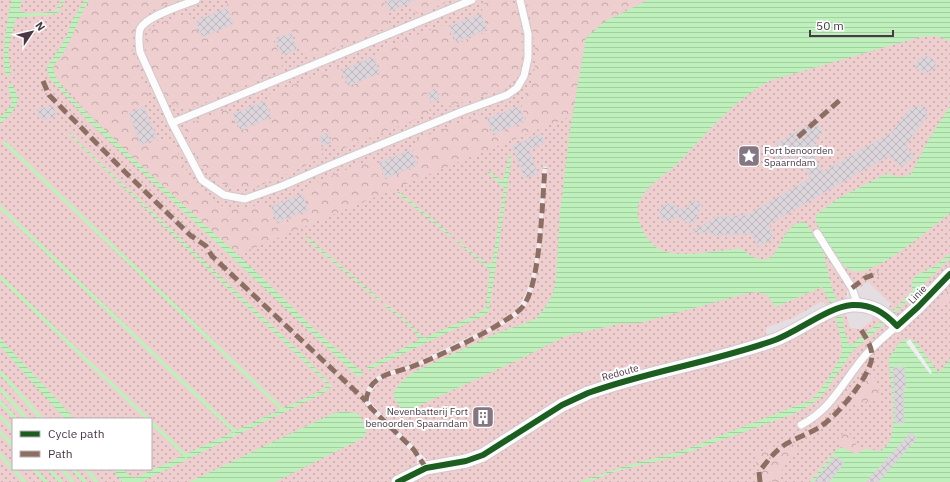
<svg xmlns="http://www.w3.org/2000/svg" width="950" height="482" font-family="'IBM Plex Sans',sans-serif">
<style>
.grass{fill:url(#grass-dots);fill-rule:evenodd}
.forest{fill:url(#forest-crowns)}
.parking{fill:#e4dee2}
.water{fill:url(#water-rules)}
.pier{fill:#f2edf1}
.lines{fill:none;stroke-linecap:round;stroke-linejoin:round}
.stream{stroke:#bef0bc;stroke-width:3.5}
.building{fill:url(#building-cross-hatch);stroke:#dbd2d9}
.service-casing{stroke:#cfc9cd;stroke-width:9}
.minor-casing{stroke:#cfc9cd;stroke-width:15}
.service{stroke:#fdfcfd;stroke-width:7}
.minor{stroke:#fdfcfd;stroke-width:13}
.quiet{stroke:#8d6e63;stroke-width:5;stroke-dasharray:10 5;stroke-linecap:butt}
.cycleway-casing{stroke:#fff;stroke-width:8}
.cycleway{stroke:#1b5e20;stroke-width:6}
.labels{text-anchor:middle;stroke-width:4;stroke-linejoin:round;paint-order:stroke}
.poi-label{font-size:10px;fill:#4a3846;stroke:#fff;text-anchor:start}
.street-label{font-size:10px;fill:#4a3846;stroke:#fff}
</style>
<defs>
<pattern id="grass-dots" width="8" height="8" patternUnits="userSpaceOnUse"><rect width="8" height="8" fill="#eecece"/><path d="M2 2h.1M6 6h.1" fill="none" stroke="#c3a8a9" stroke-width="1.8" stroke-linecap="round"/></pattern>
<pattern id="forest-crowns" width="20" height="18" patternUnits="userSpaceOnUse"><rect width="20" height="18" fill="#eecece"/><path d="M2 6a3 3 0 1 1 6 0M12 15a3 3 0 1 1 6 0" fill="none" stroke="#c3a8a9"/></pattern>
<pattern id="water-rules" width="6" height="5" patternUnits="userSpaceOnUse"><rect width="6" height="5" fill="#bef0bc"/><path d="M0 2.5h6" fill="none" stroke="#a5cfa3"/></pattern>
<pattern id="building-cross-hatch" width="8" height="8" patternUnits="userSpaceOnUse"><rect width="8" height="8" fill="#dcd5db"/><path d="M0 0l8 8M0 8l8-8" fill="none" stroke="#beb8bd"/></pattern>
</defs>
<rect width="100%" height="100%" fill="#f2edf1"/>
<g class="grass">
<path d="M0 0H950V271L899 319 886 310 891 304 862 287 848 289 846 300 828 310 823 302 793 318 766 328 767 340 599 386 477 454 428 461 373 405 370 401V394L379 380 427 362 503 325 517 316 524 309 533 288 540 254 547 167 543 166C537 207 544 293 507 318 495 326 482 331 469 337 450 346 431 356 411 365 400 369 385 371 375 378 367 384 362 397 366 405L417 458V467L393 482H0ZM13 419H151V469H13Z"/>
<path d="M950 278V482H405L425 473 470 462 487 456 564 407 582 398 615 387 767 345 797 333 832 314 845 309 850 327 860 329 872 320V310C881 314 892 321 887 331L855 364 831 400 815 414 800 424 799 425 801 427 817 418 829 407 873 351 920 310Z"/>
</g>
<g class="forest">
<path d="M89 0H175C167 6 158 7 150 12 116 34 138 69 150 96L146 104 127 112 141 147 159 140 172 141C187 170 199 208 238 209 245 209 254 206 262 204L268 207 276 224 310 211 303 192 307 186 372 159 378 163 385 180 419 166 413 149 416 140 479 115 485 119 493 136 527 123 521 103C524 97 528 90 531 83 541 55 531 29 527 0H648L625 10 586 38 572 116 473 156 237 255 127 153 86 111 54 73C51 64 62 56 66 49 75 33 79 15 89 0Z"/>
<path d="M228 0H383L390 17 387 28 310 58 302 53 292 31 273 39 283 63 281 70 197 106C190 107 180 109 173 105 164 99 147 61 146 50 145 43 144 36 150 30 156 22 176 17 186 14L194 20 201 38 234 24 227 6Z"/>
<polygon points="406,0 452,0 419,14 410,9"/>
<path d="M493 0 512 2C522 19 529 67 513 82 503 92 465 101 450 106L442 102 436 88 426 92 431 104 429 114 342 149 334 144 328 132 318 136 323 150 321 158C307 165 260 188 248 188 236 188 222 185 212 179 205 173 183 136 187 128 191 121 217 113 226 110L230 115 238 132 273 118 266 101 269 94 333 69 339 67 347 87 381 74 376 56 382 48 446 24 454 44 489 31 482 11 483 4Z"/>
<polygon points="950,288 950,302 948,300 938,305 938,303"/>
<polygon points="869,376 874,377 882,400 849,404"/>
<polygon points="848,431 860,451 856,454 843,448 838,437"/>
<polygon points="793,444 797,451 785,462 779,481 763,482 760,474 782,451"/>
<polygon points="779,446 758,470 754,454"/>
</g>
<g class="parking">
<polygon points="867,281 891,304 886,310 846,300 850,288 861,287"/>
<polygon points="822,301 828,310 767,340 766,328 793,318"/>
<polygon points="845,309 872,310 872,320 861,329 850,327"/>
</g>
<g class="water">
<path d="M12 0H22L19 11C29 15 44 13 55 11L62 0H65L57 14 16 18 8 51 11 74 7 77C0 63 7 17 12 0Z"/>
<path d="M85 0H89C79 16 74 35 64 52 61 58 51 64 54 72 59 89 92 118 106 131 171 197 243 256 307 322 324 339 342 353 358 369L361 370 363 373 360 377 356 375 87 120 48 76 47 67 66 38 72 21Z"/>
<path d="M648 0H950V41L936 36 920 37 772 80C735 98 707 133 679 162 667 174 647 185 640 200 632 216 647 246 663 251 687 259 718 249 742 249 784 284 774 222 805 222L814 235 821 231 816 222V215L839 198 886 174 901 177 911 174 929 139 950 106V213C932 227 875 277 853 271 843 268 836 254 831 246L823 250 830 281 837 302 831 304 822 287 776 307 767 295 757 292 745 294 640 323 619 324 566 336 514 362 403 413 393 395 399 384 412 373 495 334 536 319 544 309 552 296 556 280 560 213 570 130 586 38 604 22Z"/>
<polygon points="8,85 13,85 18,98 17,104 10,115 0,124 0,118 12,104"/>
<polygon points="68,132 300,352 332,386 324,393 141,482 122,482 113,469 123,469 128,475 135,478 316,393 325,388 327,384 69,135"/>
<path d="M509 155H511V157L510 169 489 311 485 315 369 370 367 367 419 340C417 329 394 314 385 306V303L411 325 424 338 474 316 486 308 490 270 456 241 457 240 487 264H492L504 188 487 172 488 171 503 181Z"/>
<polygon points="398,191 448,232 453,237 452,238 398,194"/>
<polygon points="308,237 313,242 380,299 379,301 309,242 306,238"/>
<polygon points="950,253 950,258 894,314 892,312 913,290 911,285 915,276 935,266"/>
<path d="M842 313 844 330 850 346 880 322 882 320 885 323 852 352 823 395 809 406 791 415 678 456 617 471 588 482H579L622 467 684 450 811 400C820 393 842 360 842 349 842 338 837 326 836 315Z"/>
<polygon points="0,338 75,419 65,419 0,346"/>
<path d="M907 338 916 342 939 373 950 359V482H810L836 450 841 447 856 454 865 449 881 451C884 448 888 445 889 442 899 424 889 378 889 358L900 342Z"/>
<polygon points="343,411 359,414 367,431 363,438 275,482 189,482 332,414"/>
</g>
<polygon class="pier" points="910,339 932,372 930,374 906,342"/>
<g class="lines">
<g class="stream">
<polyline points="5,143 282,409"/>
<polyline points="0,207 234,431"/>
<polyline points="0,277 148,419"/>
<polyline points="0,372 42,419"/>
<polyline points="0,389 27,419"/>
<polyline points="0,402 16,419"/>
<polyline points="0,416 13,430"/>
<polyline points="151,422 186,456"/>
<polyline points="0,432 13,446"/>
<polyline points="0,455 25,482"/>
<polyline points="34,469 46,482"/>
<polyline points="49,469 61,482"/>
<polyline points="62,469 73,482"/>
<polyline points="73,469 85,482"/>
<polyline points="86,469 97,482"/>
</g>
</g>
<g class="building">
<polygon points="386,0 416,0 390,11"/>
<polygon points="227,8 233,24 202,37 196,21"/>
<polygon points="481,14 487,29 456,42 450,26"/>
<polygon points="291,33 297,49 282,55 276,39"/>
<polygon points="927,56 932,58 937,66 927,73 915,68 919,59"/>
<polygon points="373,57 380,73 348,86 342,70"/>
<polygon points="436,89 439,99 431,102 428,93"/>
<polygon points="265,101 271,117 240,130 233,114"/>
<polygon points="54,106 56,115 54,115 54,117 42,120 41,117 39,118 38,109"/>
<polygon points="519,106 525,121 494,134 487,119"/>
<polygon points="918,106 927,107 924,112 928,114 906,145 914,158 901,166 888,156 769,224 772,234 772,240 758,246 751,233 711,236 711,232 690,233 716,217 747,215 811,178 799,156 789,159 786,155 778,160 772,150 778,147 776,144 810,124 812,128 818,124 823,134 814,139 817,143 810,150 823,172 891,133 910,109"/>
<polygon points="144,107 157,138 141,145 129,113"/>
<polygon points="327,133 331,143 323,146 319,137"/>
<polygon points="541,134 545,143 529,149 538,174 525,178 512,146"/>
<polygon points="411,150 417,165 386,178 379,163"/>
<polygon points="302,194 308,210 277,222 271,207"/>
<polygon points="693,200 702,205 693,225 677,217 669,221 660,218 660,210 664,205 672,203 679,209 689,207"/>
<polygon points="904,367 906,388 903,388 904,423 896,423 893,368"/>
<polygon points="911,433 917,438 878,482 866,482"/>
<polygon points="835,456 844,463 829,482 814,482"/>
</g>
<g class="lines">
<g class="service-casing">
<g id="service">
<path d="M196 0C183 5 146 16 140 29 138 36 139 45 140 52L172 123 202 180 224 195 245 199 282 186 331 165 463 111 507 95 517 88 524 76 528 58V34L520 0"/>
<polyline points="172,123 472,0"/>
<polyline points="817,233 852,288 858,305"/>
<path d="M801 425C831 410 843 382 863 358 873 346 885 336 897 326"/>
</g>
</g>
<g class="minor-casing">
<path id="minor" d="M398 482 426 468 466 461 483 455 562 405 588 393C649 371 714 362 775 340 799 331 828 307 852 305 871 304 884 312 897 326L918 307 950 274"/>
</g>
<use href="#service" class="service"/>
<use href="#minor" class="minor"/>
<g class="quiet">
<polyline points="43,81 49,95 123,170 190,235 206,246 212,256 366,401"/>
<polyline points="798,137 840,100"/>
<polyline points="852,288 865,278 878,273"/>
<path d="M426 468 414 450 371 408 366 401C367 393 370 385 377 380 386 373 400 371 411 367 433 359 513 322 524 305 541 279 542 201 545 168"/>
<path d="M760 482 759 472C765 464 772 455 779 449 791 439 807 435 820 427 837 416 871 376 872 356 872 346 865 336 860 328"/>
</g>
<g class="cycleway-casing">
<path id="cycleway" d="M398 482 426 468 466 461 483 455 562 405 588 393C649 371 714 362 775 340 799 331 828 307 852 305 871 304 884 312 897 326L918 307 950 274"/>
</g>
<use href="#cycleway" class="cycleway"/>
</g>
<defs>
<g id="sight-square" transform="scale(1.15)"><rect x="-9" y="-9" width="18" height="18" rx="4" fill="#857782" stroke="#fff"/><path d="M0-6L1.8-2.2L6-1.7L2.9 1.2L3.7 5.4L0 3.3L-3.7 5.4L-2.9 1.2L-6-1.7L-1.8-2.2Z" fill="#fff"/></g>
<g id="building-square" transform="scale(1.15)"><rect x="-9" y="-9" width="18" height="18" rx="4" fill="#857782" stroke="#fff"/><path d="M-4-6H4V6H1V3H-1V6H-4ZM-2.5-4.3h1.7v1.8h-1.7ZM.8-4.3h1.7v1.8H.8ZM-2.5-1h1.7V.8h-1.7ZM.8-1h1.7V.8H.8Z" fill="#fff"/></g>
</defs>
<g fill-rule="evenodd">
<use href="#sight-square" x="749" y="156"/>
<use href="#building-square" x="483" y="417"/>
</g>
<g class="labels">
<g class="poi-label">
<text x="764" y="154">Fort benoorden<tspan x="764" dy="12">Spaarndam</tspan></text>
<text x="468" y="415" text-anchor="end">Nevenbatterij Fort<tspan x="468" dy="12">benoorden Spaarndam</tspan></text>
</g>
<g class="street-label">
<text transform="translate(917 294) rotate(-46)" y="4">Linie</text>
<text transform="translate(620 372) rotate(-16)" y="4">Redoute</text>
</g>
</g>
<rect x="12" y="418" width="140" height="52" fill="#ffffff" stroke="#b7afb5"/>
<rect x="20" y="431" width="20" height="6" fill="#1b5e20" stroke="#b7afb5"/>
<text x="48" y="438" font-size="12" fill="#4a3846">Cycle path</text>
<rect x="20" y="451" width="20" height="6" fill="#8d6e63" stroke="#b7afb5"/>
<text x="48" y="458" font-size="12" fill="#4a3846">Path</text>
<g transform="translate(32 32) rotate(55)" stroke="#ffffff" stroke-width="3" paint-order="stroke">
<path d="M0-3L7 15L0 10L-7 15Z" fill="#4a3846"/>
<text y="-6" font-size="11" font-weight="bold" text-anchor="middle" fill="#4a3846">N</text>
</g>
<path d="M810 30v6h83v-6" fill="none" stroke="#4a3846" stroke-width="2"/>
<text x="816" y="30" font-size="12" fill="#4a3846" stroke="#ffffff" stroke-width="3" paint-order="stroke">50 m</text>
</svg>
